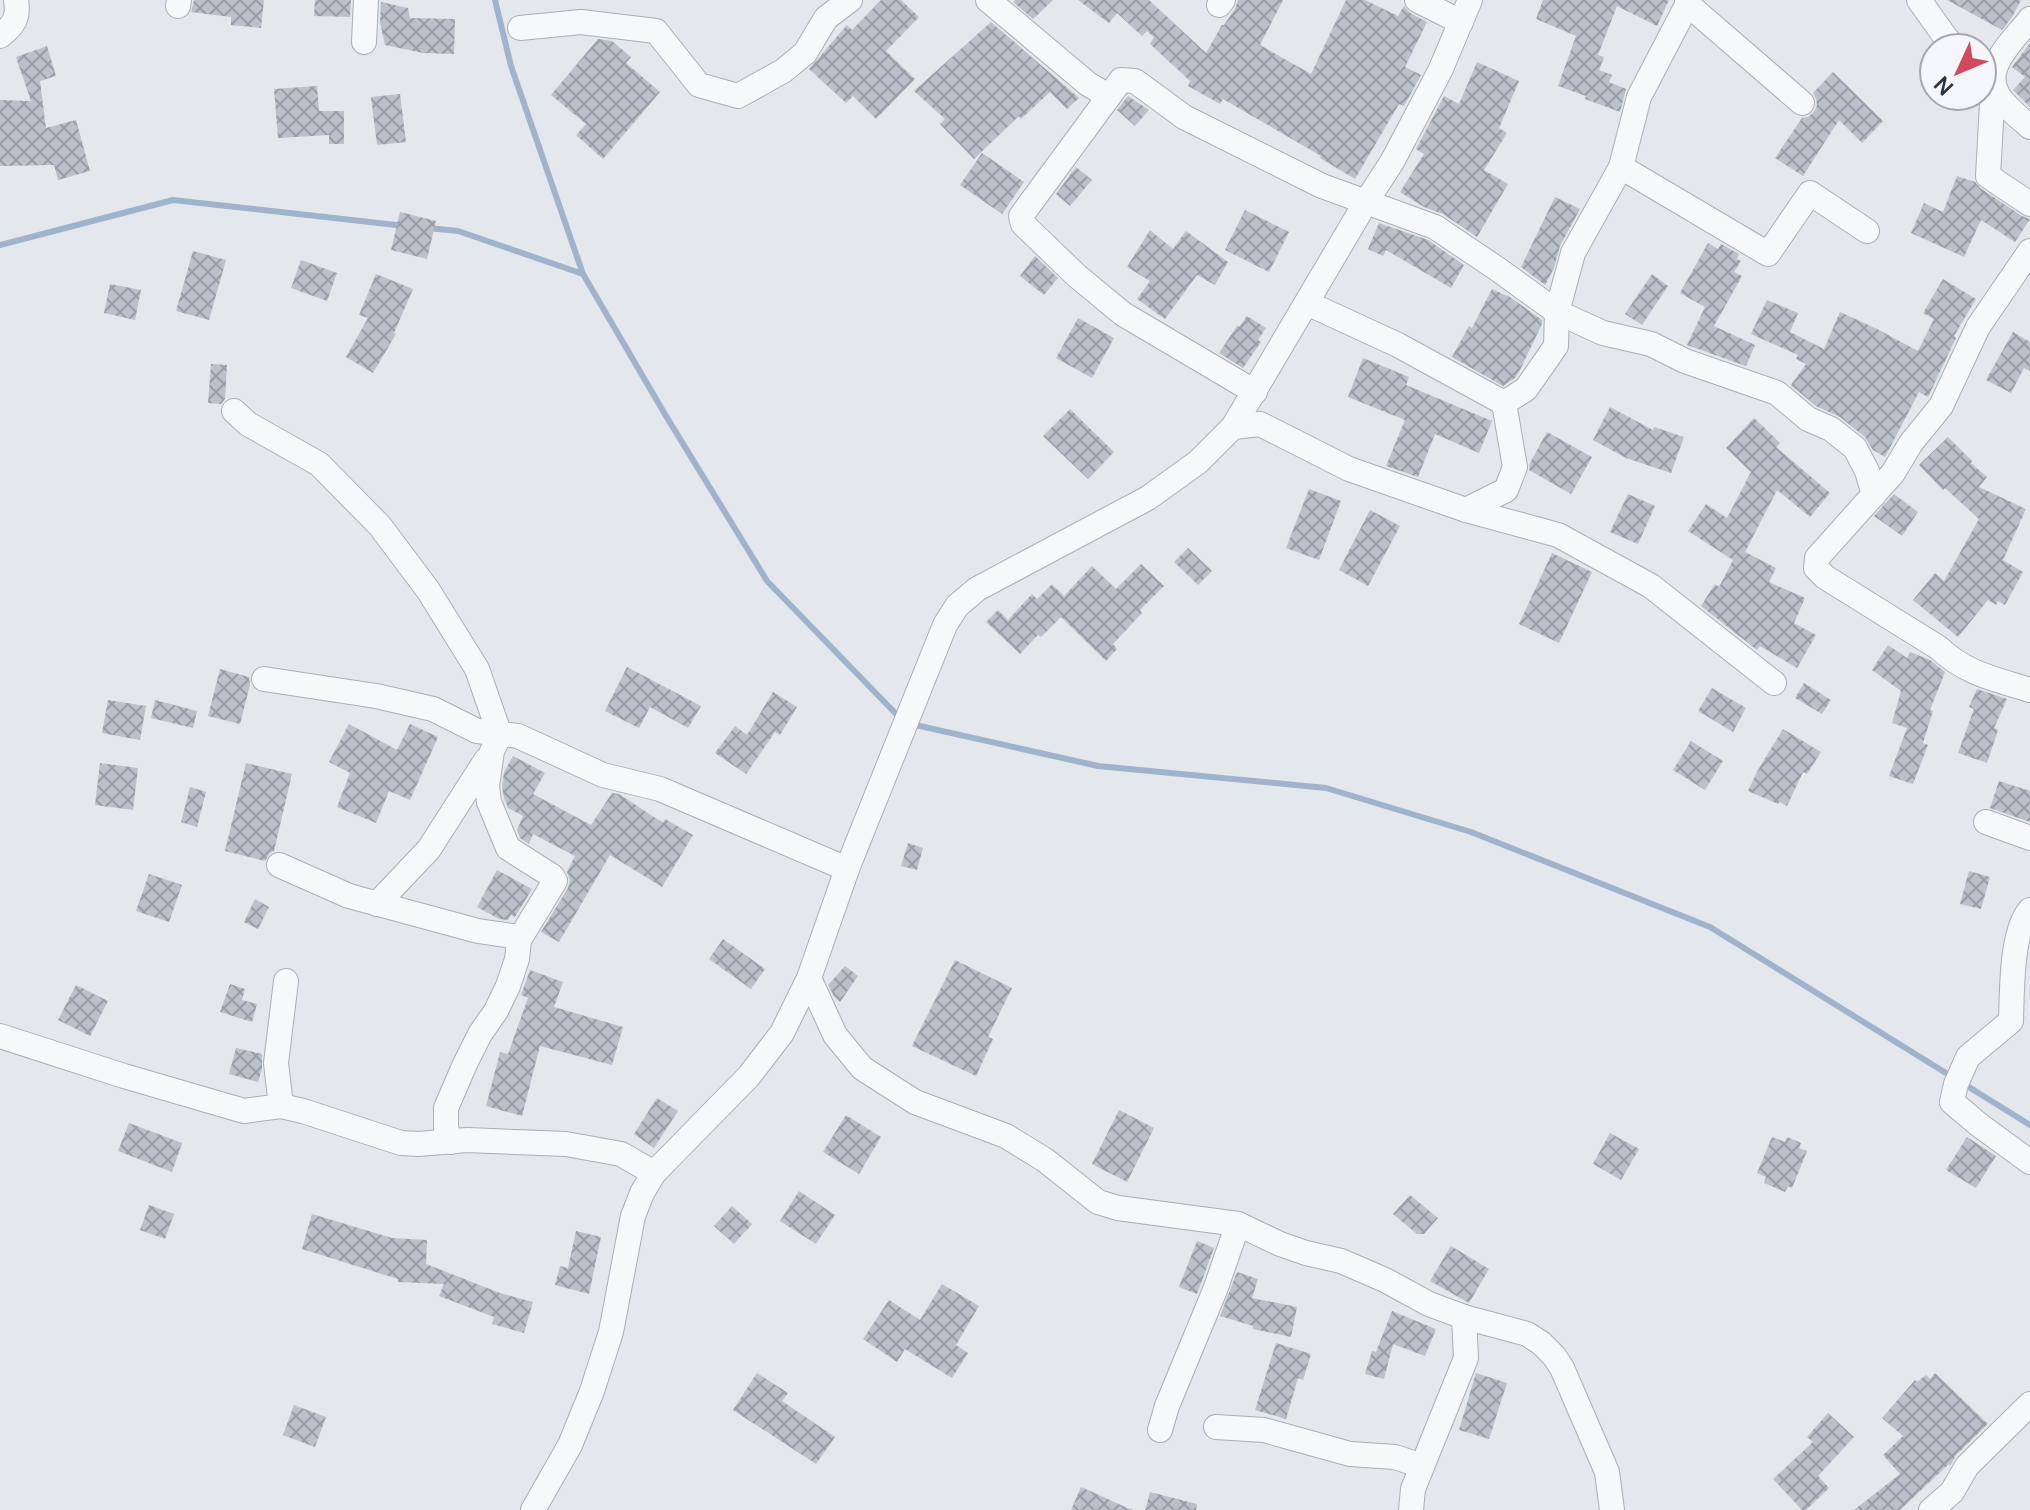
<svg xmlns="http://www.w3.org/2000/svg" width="2030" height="1510" font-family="Manrope,sans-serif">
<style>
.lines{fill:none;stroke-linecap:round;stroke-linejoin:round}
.stream{stroke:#9fb4cc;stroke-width:6}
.building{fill:url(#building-cross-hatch)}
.minor-casing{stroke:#a9aeb7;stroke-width:26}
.minor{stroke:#f7f8fa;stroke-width:24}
</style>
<defs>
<pattern id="building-cross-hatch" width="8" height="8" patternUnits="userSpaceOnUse" patternTransform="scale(2)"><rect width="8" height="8" fill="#bbc0ca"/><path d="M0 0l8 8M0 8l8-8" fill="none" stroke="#989da6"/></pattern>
</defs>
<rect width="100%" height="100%" fill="#e4e7ec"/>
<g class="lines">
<g class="stream">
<polyline points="495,0 511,66 583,274"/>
<polyline points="428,228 458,231 583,274 666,416 767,581 901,719"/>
<polyline points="0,245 173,200 405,226"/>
<polyline points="911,724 1098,766 1326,788 1471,832 1710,927 1954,1078"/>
<polyline points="1964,1084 2030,1125"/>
</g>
</g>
<g class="building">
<polygon points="194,0 264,0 261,28 231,25 231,17 191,12"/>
<polygon points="315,0 351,0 350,17 314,16"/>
<polygon points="881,0 901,0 919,17 886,51 915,79 876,119 853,96 846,103 809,69 847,25 852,30"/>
<polygon points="1015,0 1053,0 1033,19 1013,2"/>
<polygon points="1078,0 1149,0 1206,53 1222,25 1224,25 1235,9 1238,0 1283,0 1260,45 1311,74 1346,0 1365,0 1398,16 1404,6 1410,13 1427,22 1405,67 1421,75 1404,106 1399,104 1355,179 1320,158 1321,156 1223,99 1220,104 1188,86 1190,81 1150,44 1154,37 1147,31 1142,36 1117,13 1109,23"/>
<polygon points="1543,0 1669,0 1657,26 1617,6 1598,55 1604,57 1599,70 1612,75 1609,82 1626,89 1620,112 1585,99 1586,96 1558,86 1576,36 1536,19"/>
<polygon points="1947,0 2021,0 2012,17 2002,30"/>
<polygon points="381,2 408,8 410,18 455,19 454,54 423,53 385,45 380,22"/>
<polygon points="991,22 1079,98 1067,109 1050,92 1021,119 1019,116 974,159 940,124 945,119 914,91"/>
<polygon points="598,39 612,41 631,57 626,63 660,92 603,159 576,135 586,124 551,95"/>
<polygon points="2030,43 2030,107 2013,90 2025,77 2012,67"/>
<polygon points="47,46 56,76 40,81 46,128 76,120 90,171 58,180 54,165 0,166 0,100 31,101 16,57"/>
<polygon points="1477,62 1519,81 1499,128 1507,133 1484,170 1508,184 1477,237 1443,214 1424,207 1400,192 1424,154 1416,149 1444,96 1459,104"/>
<polygon points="1833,72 1883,121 1862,143 1839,120 1803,176 1775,158 1802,118 1808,117 1814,112 1817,105 1816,99 1813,93"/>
<polygon points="317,86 319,111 344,111 344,144 329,144 329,135 278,138 274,89"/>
<polygon points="400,94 406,142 377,145 371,97"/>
<polygon points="1128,96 1149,110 1135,126 1117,110"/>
<polygon points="982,153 1024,182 1002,214 960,185"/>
<polygon points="1076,167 1092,180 1070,206 1056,194"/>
<polygon points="1957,176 1975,182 1980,188 2022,216 2030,219 2015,242 1981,220 1964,257 1911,233 1924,203 1943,212"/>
<polygon points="1555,197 1580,209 1560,246 1554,268 1545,285 1521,267"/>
<polygon points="1245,210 1289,232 1269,272 1225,250"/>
<polygon points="400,212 436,221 427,259 391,250"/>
<polygon points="1379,223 1428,240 1464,265 1451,288 1386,250 1383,256 1368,249"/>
<polygon points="1150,230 1173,249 1186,231 1228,262 1215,285 1197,275 1165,319 1137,299 1150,281 1127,267"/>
<polygon points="1708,243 1718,249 1721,244 1739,254 1737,259 1741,261 1734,272 1742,276 1714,326 1755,345 1746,366 1687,345 1705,307 1680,293"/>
<polygon points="193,251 226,260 209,320 176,311"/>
<polygon points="1035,256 1058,278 1044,295 1020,276"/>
<polygon points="301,260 337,273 327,301 291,288"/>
<polygon points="376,274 413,289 394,333 396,334 373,373 346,357 368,318 359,315"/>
<polygon points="1652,274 1668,286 1642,325 1625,314"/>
<polygon points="1943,279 1976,299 1954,336 1956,338 1928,397 1919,392 1885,457 1873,450 1865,437 1840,417 1816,406 1791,385 1806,364 1796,359 1798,355 1751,334 1767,300 1798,313 1790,332 1824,349 1840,312 1875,328 1918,351 1934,319 1923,313"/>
<polygon points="110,284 141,290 135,320 104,313"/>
<polygon points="1492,289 1507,296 1507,295 1542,320 1542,324 1519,372 1515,378 1503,386 1452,357 1469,326 1472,328"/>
<polygon points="1247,316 1266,328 1258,340 1261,342 1243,368 1219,353 1237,326 1239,327"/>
<polygon points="1078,318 1114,338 1092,378 1056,358"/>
<polygon points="2013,332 2030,342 2030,371 2024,368 2011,393 1986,380"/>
<polygon points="1363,358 1409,377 1406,385 1492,421 1479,453 1435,434 1418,477 1386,466 1405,420 1348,397"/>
<polygon points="211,364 227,365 225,399 221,404 208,403"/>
<polygon points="1610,407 1653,430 1654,427 1684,437 1671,473 1626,458 1593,440"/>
<polygon points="1070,409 1114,452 1088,479 1043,436"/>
<polygon points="1754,418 1780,443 1776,447 1830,493 1810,517 1777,490 1745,552 1776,568 1769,582 1805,598 1794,623 1816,635 1797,668 1760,646 1757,650 1701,606 1715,584 1719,587 1733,560 1688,531 1706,504 1727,518 1751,472 1726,448"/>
<polygon points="1547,432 1592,457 1571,494 1529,470 1530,463"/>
<polygon points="1948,437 1972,461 1971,463 1987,477 1979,487 2026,509 2003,560 2023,572 2005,605 1998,601 1996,605 1988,600 1958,637 1913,600 1935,573 1944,581 1979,519 1945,488 1943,490 1919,465"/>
<polygon points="1309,489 1341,501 1319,560 1286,548"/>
<polygon points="1628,494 1655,506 1638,544 1610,532"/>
<polygon points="1894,494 1918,512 1902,536 1874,516"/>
<polygon points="1370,510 1400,526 1368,586 1339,570"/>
<polygon points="1188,548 1212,571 1198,585 1174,562"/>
<polygon points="1552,553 1592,572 1559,643 1519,624"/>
<polygon points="1141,564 1164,586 1140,610 1142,613 1113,644 1117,649 1106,661 1061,617 1041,637 1038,635 1020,654 986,622 998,610 1008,620 1032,594 1037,599 1052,584 1064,596 1092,566 1116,589"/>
<polygon points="1888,645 1907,658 1910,652 1930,660 1945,672 1930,710 1933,711 1923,743 1928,745 1913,784 1889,776 1907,728 1892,723 1901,691 1872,670"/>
<polygon points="627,667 701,706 688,728 650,707 639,728 605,711"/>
<polygon points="220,669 249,677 250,685 240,724 208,716"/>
<polygon points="1804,683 1831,700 1822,714 1795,698"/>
<polygon points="1712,688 1746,708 1733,732 1698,711"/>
<polygon points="1977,689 2007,699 1994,728 1998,730 1987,763 1958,753 1974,709 1969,707"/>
<polygon points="773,692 797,707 780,735 775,732 746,774 715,753 735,726 747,735"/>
<polygon points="108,700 146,706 140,740 102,733"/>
<polygon points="155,700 197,711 193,728 151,718"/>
<polygon points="349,724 397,750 410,724 438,737 410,800 389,791 376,823 337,807 350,773 329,762"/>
<polygon points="1783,729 1821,752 1807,774 1803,772 1787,806 1779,802 1778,804 1748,791 1758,770"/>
<polygon points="1691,741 1723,761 1705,790 1673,770"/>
<polygon points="513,756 545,773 533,794 591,825 612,793 619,794 663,823 665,819 693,835 662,887 610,855 559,942 541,932 568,888 570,880 567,872 575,856 533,834 529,844 520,838 517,830 523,816 508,808 504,798 502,786 504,772"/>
<polygon points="100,763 138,768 133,810 95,805"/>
<polygon points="246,763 292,774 274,851 270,853 265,861 225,851"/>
<polygon points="1999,781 2030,791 2030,822 1990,808"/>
<polygon points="190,787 206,792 197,827 181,822"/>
<polygon points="908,843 923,848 917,870 901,866"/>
<polygon points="497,870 532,889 515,917 511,915 508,920 499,919 477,907"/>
<polygon points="1969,871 1990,877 1981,909 1960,904"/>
<polygon points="149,874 182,885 169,922 136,911"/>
<polygon points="255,899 269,907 258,929 244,922"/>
<polygon points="723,939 765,969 751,989 709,959"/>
<polygon points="955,960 1012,988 988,1037 993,1039 976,1076 912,1046"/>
<polygon points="845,966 858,976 840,1002 834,996 828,985"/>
<polygon points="530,970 563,982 554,1007 623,1027 612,1065 540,1046 522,1116 486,1106 500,1052 508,1054 528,998 521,995"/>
<polygon points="230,984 245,989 242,1000 257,1004 252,1022 220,1012"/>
<polygon points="76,985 108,1001 90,1036 58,1020"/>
<polygon points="236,1048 262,1054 262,1069 258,1082 229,1074"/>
<polygon points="657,1098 678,1111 654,1148 634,1134"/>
<polygon points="1119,1110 1154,1128 1127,1182 1092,1164"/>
<polygon points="846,1115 881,1137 859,1174 823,1152"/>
<polygon points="129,1123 182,1143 172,1172 118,1151"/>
<polygon points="1610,1133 1639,1149 1621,1180 1593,1164"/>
<polygon points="1772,1137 1785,1142 1787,1137 1801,1143 1799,1148 1807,1151 1792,1188 1788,1186 1785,1192 1764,1183 1766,1177 1757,1173"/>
<polygon points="1967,1137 1996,1156 1976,1188 1946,1170"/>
<polygon points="799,1191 835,1215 816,1244 780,1221"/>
<polygon points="1410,1195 1438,1218 1424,1234 1417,1234 1393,1214"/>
<polygon points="149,1205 174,1214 165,1239 140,1230"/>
<polygon points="732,1206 752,1224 734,1244 714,1226"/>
<polygon points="312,1214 392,1238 427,1240 426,1264 500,1293 533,1302 524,1333 492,1324 494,1317 439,1296 444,1284 398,1282 398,1279 302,1249"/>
<polygon points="576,1231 601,1237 589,1294 555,1285 560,1266 568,1268"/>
<polygon points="1197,1241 1214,1248 1197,1294 1179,1287"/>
<polygon points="1451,1246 1489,1269 1469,1303 1430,1281"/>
<polygon points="1237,1272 1258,1279 1252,1298 1297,1307 1291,1337 1253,1329 1253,1326 1220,1316"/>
<polygon points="942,1284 979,1306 956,1345 968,1353 952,1378 905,1349 897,1362 863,1339 889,1300 920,1320"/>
<polygon points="1392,1311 1436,1329 1425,1356 1393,1344 1384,1379 1365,1374 1372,1351 1376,1352"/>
<polygon points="1276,1343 1311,1354 1303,1380 1298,1378 1286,1419 1255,1410"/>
<polygon points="757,1373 788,1393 782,1401 835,1437 816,1464 733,1410"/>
<polygon points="1476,1373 1507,1383 1489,1439 1459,1430"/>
<polygon points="1935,1373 1988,1424 1956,1455 1950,1466 1949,1464 1900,1510 1854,1510 1900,1474 1883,1455 1903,1436 1882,1418 1915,1380 1917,1382 1926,1375 1930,1379"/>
<polygon points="294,1405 326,1417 315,1447 283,1435"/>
<polygon points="1828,1413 1854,1437 1818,1476 1829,1488 1806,1510 1802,1510 1773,1479 1813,1442 1807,1437"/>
<polygon points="1081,1487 1099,1495 1132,1510 1071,1510"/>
<polygon points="1150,1492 1197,1504 1196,1510 1145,1510"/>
</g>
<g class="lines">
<g class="minor-casing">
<g id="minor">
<polyline points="988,0 1088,84 1108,96"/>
<polyline points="1417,0 1461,22"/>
<polyline points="1687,0 1692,8 1802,103"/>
<polyline points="1919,0 1946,38 1956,48"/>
<polyline points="1688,3 1639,97 1621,167 1768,254 1810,193 1867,231"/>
<polyline points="1219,5 1223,0"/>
<polyline points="178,6 179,0"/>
<path d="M2030 19C2009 46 1975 73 2006 105 2013 113 2022 120 2030 127"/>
<polyline points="520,28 581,22 656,31 699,85 738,96 783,71 805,53 826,18 850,0"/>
<path d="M0 36C14 25 19 18 16 0"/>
<polyline points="364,42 366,0"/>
<polyline points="1982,75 1993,86 1988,176 2030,204"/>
<path d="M2030 251 1978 327 1941 406 1911 443 1893 473 1817 558 1816 568 1825 577 1939 648C1966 674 1995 679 2030 690"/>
<polyline points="1307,303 1398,345 1504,403 1515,467 1506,490 1466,510"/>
<polyline points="1255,392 1123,314 1077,276 1023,224 1021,216 1121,80 1135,81 1184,117 1322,186 1435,227 1496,268 1557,312 1603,333 1651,344 1685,361 1777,393 1808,419 1831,429 1855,448 1867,471 1874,495"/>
<polyline points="1504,403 1526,389 1556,346 1557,312 1573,253 1621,167"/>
<polyline points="234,411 248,424 319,464 380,526 428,590 477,669 500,735 492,751 487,786 489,802 508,848 552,876 555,881 519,940 517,959 508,986 496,1011 480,1034 465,1064 446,1108 446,1128 451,1142"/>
<polyline points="1233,427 1260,424 1349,469 1466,510 1558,535 1651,586 1774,683"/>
<polyline points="264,679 376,696 433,709 477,731 518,736 603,775 660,789 847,869"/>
<polyline points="1986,822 2030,838"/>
<polyline points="279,865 349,896 478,931 512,936 519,940"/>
<polyline points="377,904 429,849 486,760"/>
<path d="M2030 910C2011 931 2012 992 2011 1021L1968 1057 1956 1084 1952 1102 1978 1124 2030 1162"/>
<polyline points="809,978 835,1035 862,1068 915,1102 1006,1136 1045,1160 1098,1202 1118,1208 1238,1224 1280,1244 1306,1253 1341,1261 1385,1280 1429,1304 1464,1317 1527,1334 1541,1343 1554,1356 1562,1368 1607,1472 1612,1510"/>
<polyline points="0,1036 124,1076 244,1111 281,1106 303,1111 401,1143 418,1144 467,1140 566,1144 621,1154 654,1173"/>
<polyline points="281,1106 276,1063 286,981"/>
<polyline points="1216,1427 1264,1430 1350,1454 1395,1457 1422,1466"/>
<polyline points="1160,1430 1167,1406 1215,1290 1238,1224"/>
<polyline points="533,1510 570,1445 592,1391 611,1332 633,1216 642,1193 654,1173 749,1076 782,1033 809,978 847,869 945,625 957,606 977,589 1148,498 1198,462 1233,427 1366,202 1392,162 1440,71 1470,0"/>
<polyline points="1411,1510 1413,1489 1466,1358 1464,1317"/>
<polyline points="1931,1510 1952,1492 1967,1466 2030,1404"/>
</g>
</g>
<use href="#minor" class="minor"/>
</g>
<g transform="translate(1958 72) rotate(226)"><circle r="38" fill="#f4f6f9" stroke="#a4a8b1" stroke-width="2"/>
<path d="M0-6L14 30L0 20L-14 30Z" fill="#d1495b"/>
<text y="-12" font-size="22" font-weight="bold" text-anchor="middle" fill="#2b3445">N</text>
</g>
</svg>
